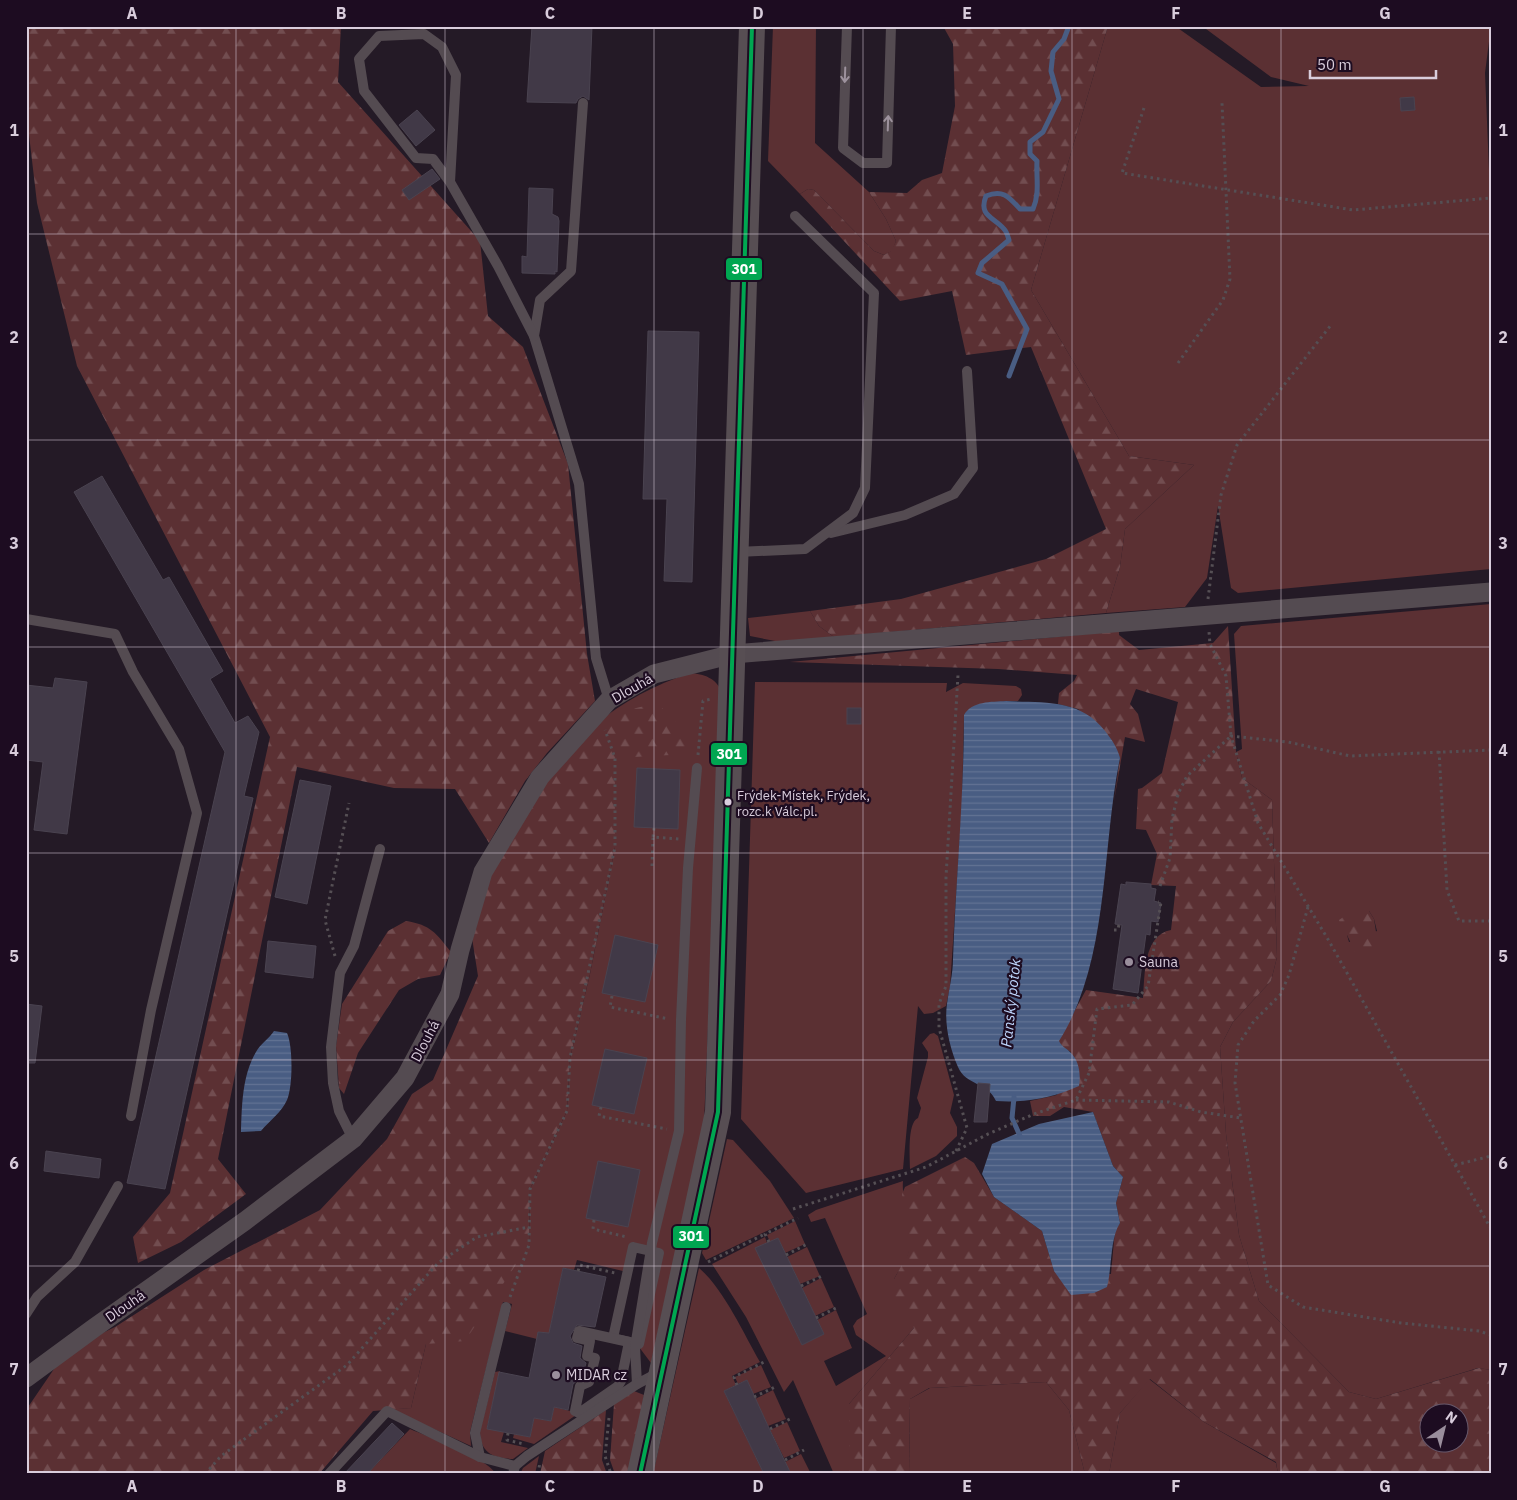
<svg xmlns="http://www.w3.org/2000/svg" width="1517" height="1500" font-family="'IBM Plex Sans',sans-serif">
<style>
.green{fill:#5b3033;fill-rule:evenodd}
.forest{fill:url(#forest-firs);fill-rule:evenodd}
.water{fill:url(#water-rules)}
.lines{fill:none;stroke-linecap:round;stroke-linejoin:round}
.stream{stroke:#495d83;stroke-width:5}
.building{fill:#413947;stroke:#4a4350}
.path{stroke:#554f54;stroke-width:3;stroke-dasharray:2.5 4;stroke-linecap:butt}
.lane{stroke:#544b51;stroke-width:10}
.street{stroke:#544b51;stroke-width:19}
.secondary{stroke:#574e53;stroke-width:26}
.bus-1-casing{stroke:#1d0c21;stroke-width:8}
.bus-1{stroke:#00a651;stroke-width:4}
.oneway{stroke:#9d929d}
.grid{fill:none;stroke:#d9cddc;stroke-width:1;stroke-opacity:0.55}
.bus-dot{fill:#d9cddc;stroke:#1d0c21;stroke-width:2}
.poi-dot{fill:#9a8e9c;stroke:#1d0c21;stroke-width:2}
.labels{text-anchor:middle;stroke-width:4.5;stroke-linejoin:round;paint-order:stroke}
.bus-label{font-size:13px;fill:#d9cddc;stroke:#1d0c21;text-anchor:start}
.street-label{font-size:14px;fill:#d9cddc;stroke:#1d0c21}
.poi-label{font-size:14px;fill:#d9cddc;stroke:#1d0c21;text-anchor:start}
.water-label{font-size:15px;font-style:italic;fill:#bcd3fa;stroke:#1d0c21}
.line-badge{stroke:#1d0c21;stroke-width:2}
.badge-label{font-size:14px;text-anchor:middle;font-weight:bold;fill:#fff}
.neatline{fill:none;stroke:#d9cddc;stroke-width:2}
.grid-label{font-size:16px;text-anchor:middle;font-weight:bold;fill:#d9cddc}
</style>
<defs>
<pattern id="forest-firs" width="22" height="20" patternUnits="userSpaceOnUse" patternTransform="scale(1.25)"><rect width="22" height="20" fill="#5b3033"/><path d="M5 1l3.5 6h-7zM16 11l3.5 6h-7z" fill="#724d50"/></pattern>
<pattern id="water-rules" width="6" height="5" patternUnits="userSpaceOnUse" patternTransform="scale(1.25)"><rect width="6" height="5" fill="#495d83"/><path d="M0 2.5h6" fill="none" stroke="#637394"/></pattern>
</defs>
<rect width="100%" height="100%" fill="#241a26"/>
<g class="green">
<polygon points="773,26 816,26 815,143 869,192 886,219 896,241 892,251 884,255 874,251 814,190 808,189 800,194 768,161"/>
<polygon points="1108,26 1175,26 1261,87 1309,86 1271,77 1202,26 1491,26 1485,73 1491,219 1491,569 1238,593 1231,588 1218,506 1207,578 1185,607 1106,613 1120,567 1125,529 1194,465 1129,456 1031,290"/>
<path d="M1491 604V1370L1478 1368 1376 1399 1349 1392 1259 1301 1239 1235 1226 1134 1220 1047 1233 1022 1271 981 1277 957 1272 800 1242 778 1236 752 1242 749 1234 634 1241 626ZM1369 911 1374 919 1377 931 1349 942 1347 935Z"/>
<polygon points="810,611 819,626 834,637 780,642 750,636 748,618"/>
<path d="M690 673C704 674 716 678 722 692L704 1123 651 1363 639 1347 659 1253 633 1247 627 1272 577 1260 574 1270 563 1268 551 1324V1334L539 1332 537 1339 505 1331 512 1304 503 1302 470 1432 471 1446 390 1409 411 1408 426 1344 529 1245 530 1189 567 1111 570 1058 590 974 615 847V758L595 725C623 701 655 685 690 673Z"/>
<polygon points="755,682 947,683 946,692 963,683 1016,686 1021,689 1022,695 1018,701 1006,701 964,715 962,806 950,987 946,1006 933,1013 924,1014 918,1006 903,1169 806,1193 741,1119"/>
<path d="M934 1033 938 1036 954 1095 950 1113 957 1127V1136L936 1156 910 1169C910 1156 907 1123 918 1118L921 1108 917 1098 928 1057V1052L922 1043 930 1034Z"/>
<polygon points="727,1139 733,1140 770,1181 794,1218 706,1260 702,1253"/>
<path d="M903 1181C901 1205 915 1232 908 1255 905 1263 898 1271 894 1279L914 1328 849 1404V1474H834L793 1380 784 1392 746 1317 712 1264 765 1237 767 1243 756 1248 802 1345 824 1334 817 1320 836 1310 852 1348 824 1361 836 1386 886 1356 856 1335 853 1326 857 1320 867 1314 825 1218 811 1222 808 1215 816 1210Z"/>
<polygon points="795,1221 805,1244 785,1253 778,1238 770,1242 767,1235"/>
<polygon points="807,1247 820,1276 800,1284 787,1257"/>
<path d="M699 1268C723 1288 744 1334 760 1362L732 1376 736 1385 724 1391 764 1474H684L673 1471 672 1474H653Z"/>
<polygon points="821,1278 834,1307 815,1316 802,1288"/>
<polygon points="761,1365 771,1387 753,1394 747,1380 738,1384 735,1377"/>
<path d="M500 1371 487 1428 504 1432 501 1442 528 1448 513 1459C493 1458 480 1453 480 1431L495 1372Z"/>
<polygon points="1149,1379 1204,1422 1276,1463 1278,1474 1109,1474 1120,1413"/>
<polygon points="1046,1382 1069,1410 1085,1474 909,1474 910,1399 930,1388"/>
<polygon points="773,1390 786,1419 768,1426 755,1399"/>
<polygon points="554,1407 579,1413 534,1444 513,1438 514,1434 530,1437 534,1418 551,1421"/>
<polygon points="787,1422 800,1451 784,1458 770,1430"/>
<path d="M410 1429C429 1437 487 1458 496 1474H367Z"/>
<polygon points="801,1454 811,1474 791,1474 785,1462"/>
<polygon points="539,1456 535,1474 520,1474 523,1468"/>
</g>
<g class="forest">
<polygon points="26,26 341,26 338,82 480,241 488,316 523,347 568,464 587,654 595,701 547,753 525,781 489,843 455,789 394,788 297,767 218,1159 246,1194 181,1242 138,1263 133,1237 170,1193 270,737 77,366 37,203 26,109"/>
<polygon points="943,26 1108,26 1031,290 1129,456 1194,465 1125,529 1120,567 1106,613 834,637 819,626 810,611 901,599 941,588 1046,559 1106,529 1031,347 966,355 952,291 900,301 800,194 808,189 814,190 874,251 884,255 891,251 896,241 886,219 869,192 907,193 922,180 942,173 955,106 953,44"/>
<path d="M1228 626 1236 752 1242 778 1272 800 1277 957 1271 981 1233 1022 1220 1047 1226 1134 1239 1235 1259 1301 1349 1392 1376 1399 1479 1368 1491 1370V1474H1278L1276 1462 1204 1422 1150 1379 1120 1413 1109 1474H1085L1069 1410 1046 1382 929 1388 910 1399 909 1474H849V1404L914 1328 894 1304V1279L908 1254 909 1234 902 1194 905 1187 965 1157 974 1163 994 1197 1042 1231 1054 1271 1111 1274 1115 1230 1120 1223 1116 1203 1123 1177 1113 1166 1093 1112 1064 1107 1050 1116H1033L1030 1101 1057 1095 1071 1052 1062 1047 1058 1041 1086 990 1143 998C1145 975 1143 935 1171 930L1176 886 1151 885 1157 854 1146 830 1136 829 1138 789 1142 788 1162 773 1178 702 1136 689 1130 704 1138 714 1145 742 1125 737 1114 801 1120 758 1078 709 1058 704 1059 693 1074 681 1077 675 998 669 790 662 1119 631V635L1139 650 1213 643ZM1430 1412H1460V1442H1430Z"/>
<polygon points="657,703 691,737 689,754 615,758 615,847 590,974 570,1058 567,1111 530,1189 529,1245 465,1341 426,1344 411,1408 373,1411 319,1474 26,1474 26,1410 67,1350 115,1327 204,1270 320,1210 387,1139 412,1094 433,1080 478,976 470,925 507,838 548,777 595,725 632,709"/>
<polygon points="1354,910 1369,911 1374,919 1378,945 1369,950 1355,952 1347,935 1342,932 1339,920"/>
<path d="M406 921C431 925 436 933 451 952L440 975 418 979 399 990 358 1053 344 1094 339 1088 336 1046 342 1004 388 931Z"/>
<polygon points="634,1391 644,1395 630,1474 615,1474 610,1460 614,1404"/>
<polygon points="606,1410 602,1460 607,1474 540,1474 545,1451"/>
</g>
<g class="water">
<path d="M1006 701C1043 703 1080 698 1105 731 1112 740 1117 747 1120 758 1101 850 1110 960 1059 1041 1062 1047 1065 1047 1070 1052 1079 1060 1081 1074 1079 1086 1052 1098 1026 1103 996 1101 987 1081 966 1086 958 1067 950 1049 944 1024 947 1004 949 989 953 974 953 959 956 877 964 796 964 715 972 701 991 702 1006 701Z"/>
<path d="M274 1031 287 1033C293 1046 293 1086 287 1100 282 1112 269 1121 261 1131L241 1132C242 1105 242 1076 256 1052 260 1044 269 1039 274 1031Z"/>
<path d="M1093 1112 1113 1166 1123 1177 1116 1203 1120 1223C1110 1238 1112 1268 1107 1287L1094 1293 1071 1295 1054 1271 1042 1231 994 1197 982 1174 992 1144 1039 1124Z"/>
</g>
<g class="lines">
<g class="stream">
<path d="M1009 376 1027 329 1002 284 978 273 982 263 1009 240C1008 237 1007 232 1004 229 994 217 978 216 986 196 1003 189 1009 197 1020 209H1033C1040 193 1036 178 1037 161L1030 154V142L1043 132 1059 99 1051 71 1053 52 1064 39 1069 26"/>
<polyline points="1014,1097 1012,1118 1020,1136"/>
</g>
</g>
<g class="building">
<polygon points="532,26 592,26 589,100 583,96 578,99 576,103 527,102"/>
<polygon points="1414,97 1415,110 1401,111 1400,98"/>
<polygon points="417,110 435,130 416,146 399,125"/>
<polygon points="432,169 440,179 409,200 402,190"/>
<polygon points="529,188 553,189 552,214 558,217 559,221 557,272 555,271 555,274 522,273 522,256 527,257"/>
<polygon points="648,331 699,332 692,582 664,581 667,499 643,499"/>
<polygon points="102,476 163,580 169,577 223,671 210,679 235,723 248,716 259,732 244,796 253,798 165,1189 127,1183 225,752 74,492"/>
<polygon points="55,678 87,682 67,834 34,830 43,762 26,760 26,685 53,688"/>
<rect x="847" y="708" width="14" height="16"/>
<polygon points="637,768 680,770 678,829 634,827"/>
<polygon points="300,780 331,786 307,904 275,897"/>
<polygon points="1126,882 1151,884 1151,888 1156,889 1154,901 1161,903 1158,922 1151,921 1150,935 1146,934 1138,993 1113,989 1122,925 1115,924 1121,884 1126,885"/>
<polygon points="615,935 658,945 645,1002 602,993"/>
<polygon points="268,941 316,946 313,978 265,972"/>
<polygon points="26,1004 42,1006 35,1063 26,1063"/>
<polygon points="605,1049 647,1058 634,1114 592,1105"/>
<polygon points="978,1083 990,1084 987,1122 974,1122"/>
<polygon points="46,1151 101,1159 99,1178 44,1171"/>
<polygon points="598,1161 640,1170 628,1227 586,1218"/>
<polygon points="778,1238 824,1334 802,1345 755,1248"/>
<polygon points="563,1268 606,1277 595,1327 577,1325 570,1336 573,1343 582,1346 580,1358 586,1363 582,1377 573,1384 568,1410 554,1407 551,1421 534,1418 530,1437 487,1429 499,1372 529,1378 538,1332 549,1333"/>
<polygon points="747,1380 768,1426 791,1474 764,1474 724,1391"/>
<polygon points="392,1423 404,1434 367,1474 344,1474"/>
</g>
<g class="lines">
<g class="path">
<polyline points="1144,108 1122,173 1353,210 1491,198"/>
<polyline points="1178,363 1223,300 1230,279 1222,103"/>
<polyline points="1208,599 1221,495 1237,445 1331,325"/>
<polyline points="1491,750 1350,756 1288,742 1231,736 1258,823 1329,941 1491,1229"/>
<polyline points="1439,751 1447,890 1459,921 1491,921"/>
<polyline points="698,755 703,701 711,699"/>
<polyline points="653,837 654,828"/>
<polyline points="652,866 653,837 679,839"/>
<polyline points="1160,886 1170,858 1172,819 1178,794 1187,776 1231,736 1226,676 1210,644 1209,632"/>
<polyline points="1308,907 1289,975 1280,995 1254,1021 1238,1045 1235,1083 1268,1285 1303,1307 1401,1323 1479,1331 1491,1335"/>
<polyline points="1114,930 1118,930 1119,924"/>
<polyline points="335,956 325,920 349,803"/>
<polyline points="612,996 610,1007 669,1019"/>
<polyline points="1076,1100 1169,1102 1201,1112 1241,1118"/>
<polyline points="601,1107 599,1116 667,1129"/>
<polyline points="956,1151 967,1128 939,1028 939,1004 946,986 946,877 958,675"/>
<polyline points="1455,1165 1491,1156"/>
<polyline points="793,1209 926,1167 988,1134 1034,1114 1076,1100 1089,1073 1097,1009 1132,1005 1148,986 1161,902 1158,902"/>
<polyline points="594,1220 593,1229 627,1237"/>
<polyline points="769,1242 765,1234 798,1218"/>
<polyline points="786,1255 809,1243"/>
<polyline points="708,1262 765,1234"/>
<polyline points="578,1271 580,1265 615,1273"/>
<polyline points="801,1286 824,1275"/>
<polyline points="510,1297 529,1245 530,1189 567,1111 570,1058 615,847 615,758 605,730"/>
<polyline points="816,1318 838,1307"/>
<polyline points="737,1385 734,1377 764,1362"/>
<polyline points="754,1397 775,1387"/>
<polyline points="609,1418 605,1456 611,1474"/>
<polyline points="770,1429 790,1419"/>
<polyline points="508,1433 507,1440 524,1444"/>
<polyline points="785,1460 804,1450"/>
<polyline points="205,1474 221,1456 347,1365 438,1263 477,1237 529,1227"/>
<polyline points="538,1474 540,1462"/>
</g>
<g class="lane">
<polyline points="847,26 843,148 863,163 887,163 891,26"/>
<polyline points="583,103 571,271 540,300 534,336 579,484 596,658 609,700"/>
<polyline points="450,182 433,159 416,158 364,91 359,59 379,36 424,34 442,47 456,75 450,182 498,266 534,336"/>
<polyline points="831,533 905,515 954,494 973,468 967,371"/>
<polyline points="737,552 805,549 853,513 865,488 874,293 795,216"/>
<polyline points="26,619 115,634 133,672 179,749 197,813 151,1010 131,1116"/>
<polyline points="353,1139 339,1111 333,1083 331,1047 340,973 354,946 380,849"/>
<polygon points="633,1247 659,1253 639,1344 613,1338"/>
<polyline points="26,1314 37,1297 75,1262 118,1186"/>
<polygon points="579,1331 629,1342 621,1381 618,1386 579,1413 575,1411 580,1386 589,1382 595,1358 587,1356 590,1341 577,1338"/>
<polyline points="637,1384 635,1347 652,1243 679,1131 681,1020 688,868 697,768"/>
<polyline points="480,1457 475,1433 506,1307"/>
<polyline points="329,1474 387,1411 480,1457 515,1466"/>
<polyline points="513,1474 515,1466 527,1456 637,1384 658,1373"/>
</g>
<polyline class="street" points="26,1378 94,1328 245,1221 353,1139 405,1078 450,994 460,950 483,872 540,777 609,700 654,674 733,654 1491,592"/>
<polyline class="secondary" points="640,1474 718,1112 752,26"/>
<g class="bus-1-casing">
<polyline id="bus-1" points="640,1474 718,1112 752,26"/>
</g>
<use href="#bus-1" class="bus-1"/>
</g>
<defs><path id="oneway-shaft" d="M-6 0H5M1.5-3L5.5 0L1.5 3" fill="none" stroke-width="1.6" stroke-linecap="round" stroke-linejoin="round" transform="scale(1.25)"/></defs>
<g class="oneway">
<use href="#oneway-shaft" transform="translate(845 75) rotate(92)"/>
<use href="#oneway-shaft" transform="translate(888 123) rotate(-88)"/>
</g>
<path class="grid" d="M236 26V1474M445 26V1474M654 26V1474M863 26V1474M1072 26V1474M1281 26V1474M26 234H1491M26 440H1491M26 647H1491M26 853H1491M26 1060H1491M26 1266H1491"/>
<circle class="bus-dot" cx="728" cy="802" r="4.5"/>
<g class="poi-dot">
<circle cx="1129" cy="962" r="5"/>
<circle cx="556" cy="1375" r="5"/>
</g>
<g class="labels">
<g class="bus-label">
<text x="737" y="800">Frýdek-Místek, Frýdek,<tspan x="737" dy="16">rozc.k Válc.pl.</tspan></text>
</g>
<g class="street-label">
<text transform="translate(632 688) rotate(-30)" y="5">Dlouhá</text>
<text transform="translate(425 1041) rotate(-62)" y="5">Dlouhá</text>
<text transform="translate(125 1306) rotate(-35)" y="5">Dlouhá</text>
</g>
<g class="poi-label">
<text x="1139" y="967">Sauna</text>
<text x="566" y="1380">MIDAR cz</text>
</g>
<g class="water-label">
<text transform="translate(1011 1003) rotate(-84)" y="5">Panský potok</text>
</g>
</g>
<g class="line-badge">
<rect x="725" y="257" width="38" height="24" rx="5" fill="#00a651"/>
<rect x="710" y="742" width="38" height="24" rx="5" fill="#00a651"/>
<rect x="672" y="1225" width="38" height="24" rx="5" fill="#00a651"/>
</g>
<g class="badge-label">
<text x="744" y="274">301</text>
<text x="729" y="759">301</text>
<text x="691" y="1241">301</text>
</g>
<rect width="1517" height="1500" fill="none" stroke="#1d0c21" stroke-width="55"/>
<g transform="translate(1444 1428) rotate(35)"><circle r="24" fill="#1d0c21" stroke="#68596c"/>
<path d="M0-4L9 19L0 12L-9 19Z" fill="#9a8e9c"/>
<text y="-8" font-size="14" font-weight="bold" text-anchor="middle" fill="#d9cddc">N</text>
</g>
<path d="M1310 70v8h126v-8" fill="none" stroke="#d9cddc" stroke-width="2.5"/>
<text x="1317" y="70" font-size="15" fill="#d9cddc" stroke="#1d0c21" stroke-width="4" paint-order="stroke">50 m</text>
<rect x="28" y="28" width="1462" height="1444" class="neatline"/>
<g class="grid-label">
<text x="132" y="19">A</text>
<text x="341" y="19">B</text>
<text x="550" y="19">C</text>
<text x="758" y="19">D</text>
<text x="967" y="19">E</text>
<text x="1176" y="19">F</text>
<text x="1385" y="19">G</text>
<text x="14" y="136">1</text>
<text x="1503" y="136">1</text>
<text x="14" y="343">2</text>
<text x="1503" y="343">2</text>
<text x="14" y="549">3</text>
<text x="1503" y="549">3</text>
<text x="14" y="756">4</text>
<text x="1503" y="756">4</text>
<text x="14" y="962">5</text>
<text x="1503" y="962">5</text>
<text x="14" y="1169">6</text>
<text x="1503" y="1169">6</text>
<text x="14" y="1375">7</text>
<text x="1503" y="1375">7</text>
<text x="132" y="1492">A</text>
<text x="341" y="1492">B</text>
<text x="550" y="1492">C</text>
<text x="758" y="1492">D</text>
<text x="967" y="1492">E</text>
<text x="1176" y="1492">F</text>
<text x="1385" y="1492">G</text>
</g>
</svg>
